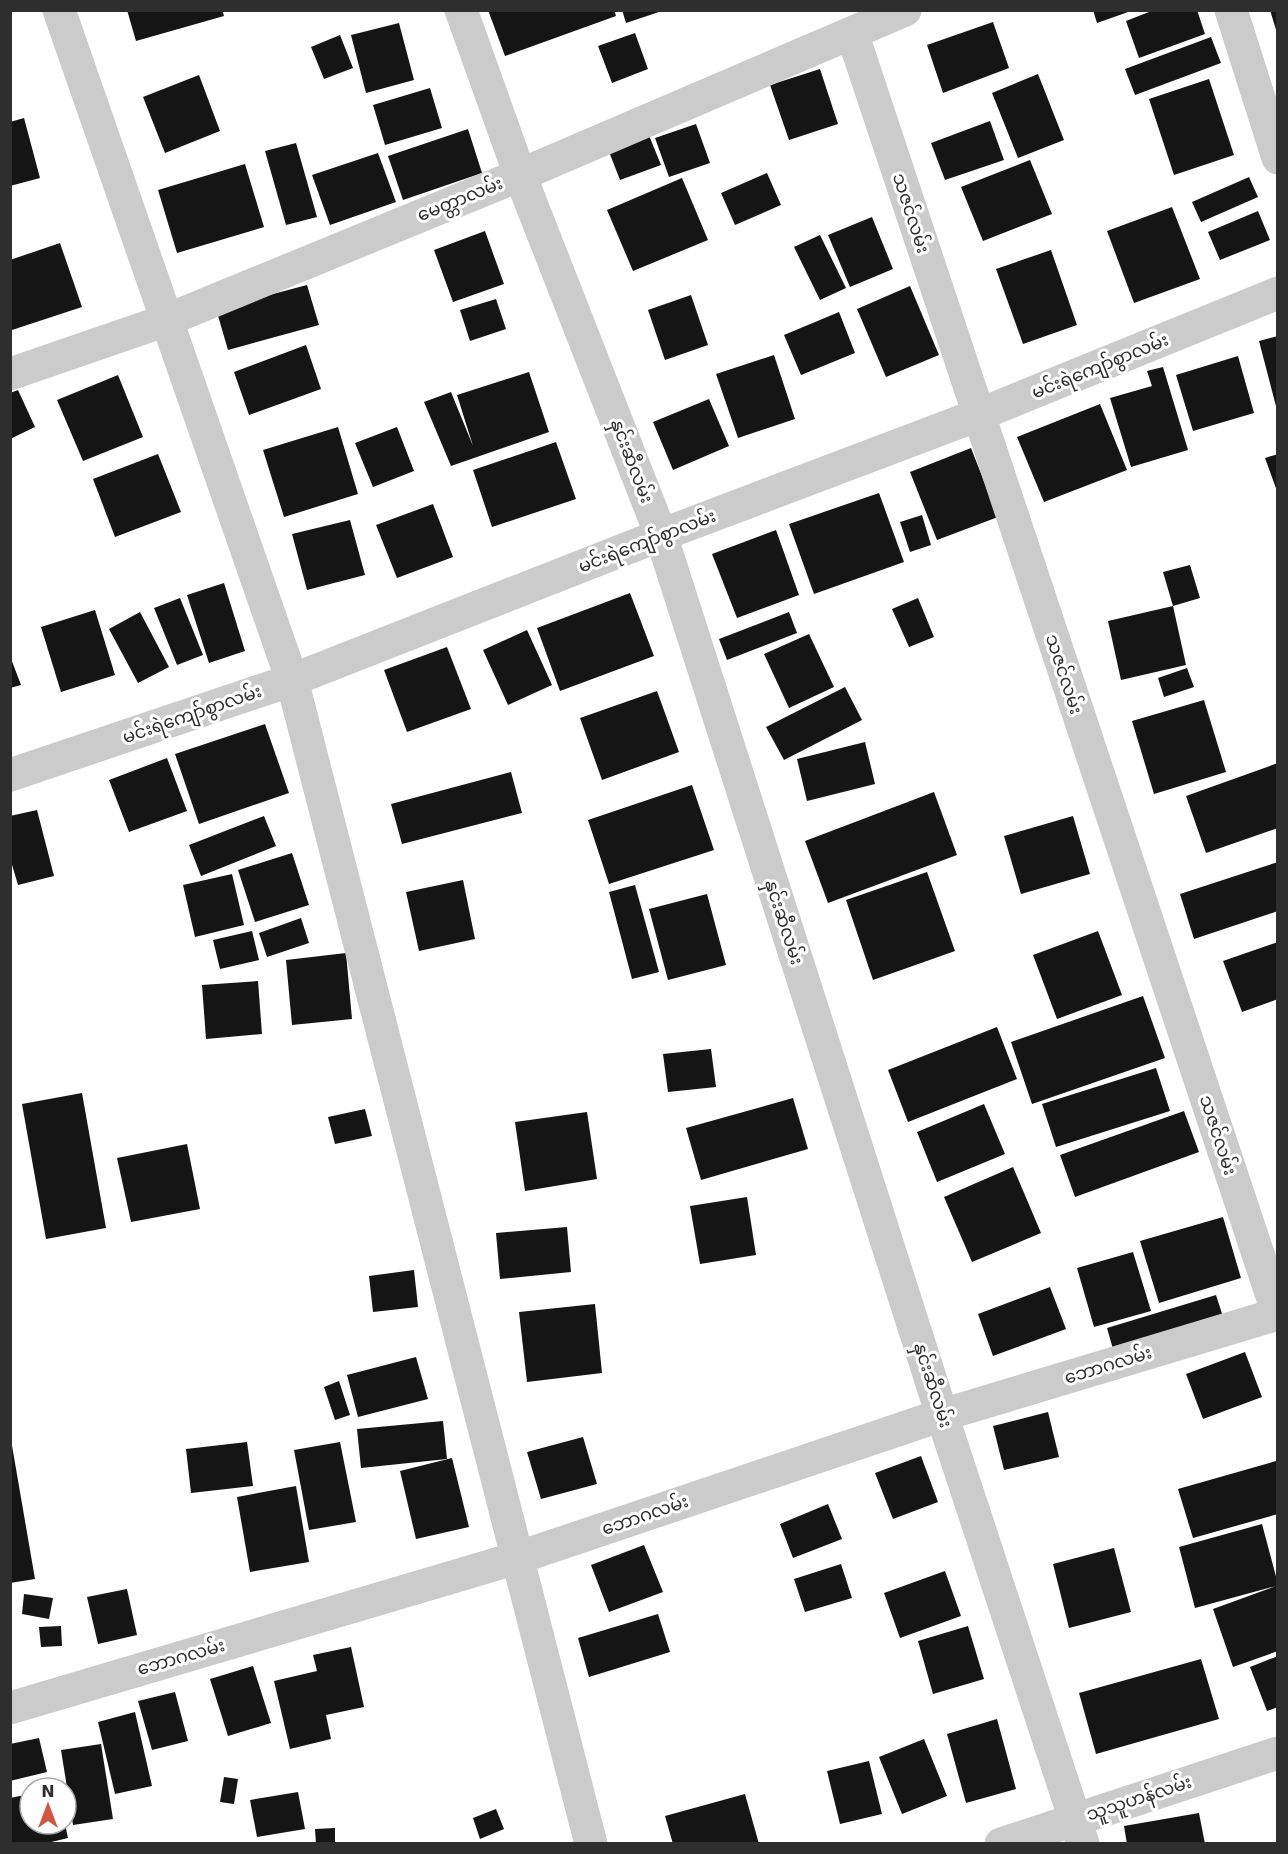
<svg xmlns="http://www.w3.org/2000/svg" width="1288" height="1854" font-family="'DejaVu Sans','Noto Sans Myanmar',sans-serif">
<style>
.building{fill:#151515}
.lines{fill:none;stroke-linecap:round;stroke-linejoin:round}
.minor{stroke:#cbcbcb;stroke-width:33}
.labels{text-anchor:middle;stroke-width:6;stroke-linejoin:round;paint-order:stroke}
.street-label{font-size:18px;fill:#2e2e2e;stroke:#fff}
</style>
<rect width="100%" height="100%" fill="#fff"/>
<g class="building">
<polygon points="127,10 222,10 224,16 136,41"/>
<polygon points="488,10 614,10 616,16 505,56"/>
<polygon points="622,10 662,10 662,11 626,23"/>
<polygon points="1093,10 1131,10 1131,11 1097,23"/>
<polygon points="1154,10 1197,10 1205,34 1139,58 1126,21"/>
<polygon points="1270,10 1278,10 1278,33 1277,33"/>
<polygon points="993,22 1009,68 943,93 927,45"/>
<polygon points="399,23 414,80 366,93 351,35"/>
<polygon points="635,33 648,69 612,83 598,46"/>
<polygon points="340,35 353,68 324,79 311,47"/>
<polygon points="1211,37 1221,63 1135,95 1125,69"/>
<polygon points="820,69 838,124 789,140 770,85"/>
<polygon points="1038,74 1064,140 1018,158 992,93"/>
<polygon points="199,75 220,131 165,153 143,97"/>
<polygon points="1209,79 1234,155 1174,175 1149,99"/>
<polygon points="430,88 442,128 385,145 373,105"/>
<polygon points="24,118 40,178 10,186 10,122"/>
<polygon points="990,121 1004,160 945,180 931,143"/>
<polygon points="696,124 710,163 669,177 655,138"/>
<polygon points="468,129 482,173 403,200 388,156"/>
<polygon points="648,133 661,165 620,180 608,149"/>
<polygon points="296,143 317,217 286,225 265,151"/>
<polygon points="378,153 396,202 330,225 312,175"/>
<polygon points="1030,160 1052,214 983,241 961,187"/>
<polygon points="245,164 264,227 177,253 158,190"/>
<polygon points="767,173 781,205 735,225 721,193"/>
<polygon points="1249,177 1258,197 1201,222 1192,202"/>
<polygon points="682,178 708,240 633,271 607,210"/>
<polygon points="1172,207 1200,279 1134,303 1107,231"/>
<polygon points="1258,211 1270,240 1220,260 1208,232"/>
<polygon points="872,217 893,269 850,287 828,235"/>
<polygon points="485,231 504,284 453,302 434,250"/>
<polygon points="820,235 846,288 820,300 794,247"/>
<polygon points="60,243 82,307 12,330 10,260"/>
<polygon points="1051,250 1077,325 1023,344 996,269"/>
<polygon points="307,285 319,325 228,350 216,309"/>
<polygon points="910,286 939,355 886,377 857,309"/>
<polygon points="691,295 708,345 665,360 648,310"/>
<polygon points="496,299 506,329 470,341 460,310"/>
<polygon points="839,312 855,353 801,375 784,335"/>
<polygon points="1278,336 1278,410 1277,410 1259,341"/>
<polygon points="306,345 321,389 249,415 234,372"/>
<polygon points="774,355 795,419 738,438 716,374"/>
<polygon points="1238,356 1254,413 1193,431 1176,375"/>
<polygon points="1163,367 1188,450 1131,467 1110,398 1152,386 1147,371"/>
<polygon points="529,372 549,432 451,466 424,402 451,392 473,446 457,395"/>
<polygon points="118,375 143,437 83,461 57,400"/>
<polygon points="18,390 35,427 10,439 10,393"/>
<polygon points="709,399 729,446 673,470 653,422"/>
<polygon points="1100,404 1127,470 1044,502 1017,437"/>
<polygon points="338,427 358,494 284,517 263,450"/>
<polygon points="397,427 414,471 373,487 355,443"/>
<polygon points="556,442 576,499 492,527 473,470"/>
<polygon points="971,448 998,517 937,540 910,472"/>
<polygon points="158,454 181,512 115,537 93,479"/>
<polygon points="1278,454 1278,491 1277,491 1265,458"/>
<polygon points="879,493 904,562 814,594 789,524"/>
<polygon points="433,504 453,557 397,578 376,525"/>
<polygon points="922,515 931,545 910,552 900,522"/>
<polygon points="350,520 365,575 307,590 292,534"/>
<polygon points="776,530 799,595 737,618 712,554"/>
<polygon points="1190,565 1200,598 1173,606 1163,572"/>
<polygon points="224,583 245,651 209,663 187,595"/>
<polygon points="630,593 654,656 560,691 537,628"/>
<polygon points="180,598 203,655 177,665 154,608"/>
<polygon points="918,598 934,637 909,647 892,609"/>
<polygon points="1173,606 1186,665 1121,680 1108,621"/>
<polygon points="95,610 115,675 61,692 41,627"/>
<polygon points="140,612 169,667 138,683 109,629"/>
<polygon points="789,612 797,633 727,660 719,639"/>
<polygon points="527,630 552,685 508,705 483,650"/>
<polygon points="809,634 834,687 789,708 764,654"/>
<polygon points="447,647 471,709 407,732 384,670"/>
<polygon points="10,656 21,685 10,688"/>
<polygon points="1187,668 1194,687 1164,697 1158,678"/>
<polygon points="845,687 862,720 784,760 766,727"/>
<polygon points="657,691 679,752 602,780 580,718"/>
<polygon points="1204,700 1226,772 1154,794 1132,721"/>
<polygon points="265,724 289,793 199,824 175,754"/>
<polygon points="865,742 875,784 807,801 797,759"/>
<polygon points="167,758 187,811 129,832 109,780"/>
<polygon points="1278,763 1278,828 1206,853 1186,796"/>
<polygon points="511,772 522,813 402,844 391,804"/>
<polygon points="692,785 714,850 609,884 588,820"/>
<polygon points="934,792 957,855 828,903 805,841"/>
<polygon points="37,810 54,876 18,885 10,858 10,816"/>
<polygon points="264,816 276,846 201,876 189,845"/>
<polygon points="1073,816 1090,874 1021,894 1004,836"/>
<polygon points="292,853 309,905 255,922 238,870"/>
<polygon points="1278,862 1278,911 1194,939 1180,894"/>
<polygon points="927,872 955,951 873,980 846,900"/>
<polygon points="232,874 244,925 195,937 183,885"/>
<polygon points="463,880 475,939 419,951 406,892"/>
<polygon points="635,885 659,972 632,979 609,892"/>
<polygon points="707,894 726,965 668,980 649,909"/>
<polygon points="301,918 309,943 267,957 259,933"/>
<polygon points="252,931 259,960 220,969 213,940"/>
<polygon points="1098,931 1122,995 1057,1019 1033,955"/>
<polygon points="1278,942 1278,999 1242,1012 1223,961"/>
<polygon points="346,953 352,1019 292,1025 286,960"/>
<polygon points="258,981 262,1034 206,1039 202,985"/>
<polygon points="1143,996 1165,1058 1032,1104 1011,1042"/>
<polygon points="997,1027 1017,1079 908,1122 888,1070"/>
<polygon points="711,1049 716,1087 668,1092 663,1054"/>
<polygon points="1156,1068 1170,1111 1056,1147 1042,1104"/>
<polygon points="82,1093 106,1228 46,1239 22,1104"/>
<polygon points="793,1098 808,1149 701,1180 686,1128"/>
<polygon points="984,1104 1005,1154 937,1182 917,1132"/>
<polygon points="365,1109 372,1136 335,1144 328,1117"/>
<polygon points="1184,1111 1199,1152 1075,1197 1060,1155"/>
<polygon points="587,1112 597,1179 525,1191 515,1122"/>
<polygon points="187,1144 200,1209 131,1222 117,1158"/>
<polygon points="1013,1167 1041,1233 972,1262 944,1197"/>
<polygon points="747,1197 756,1255 700,1264 690,1206"/>
<polygon points="1223,1217 1241,1278 1159,1303 1140,1241"/>
<polygon points="567,1227 571,1272 500,1279 496,1233"/>
<polygon points="1133,1252 1151,1311 1094,1327 1077,1268"/>
<polygon points="414,1270 418,1307 373,1312 369,1276"/>
<polygon points="1050,1287 1066,1329 993,1356 978,1314"/>
<polygon points="1216,1295 1225,1323 1115,1356 1107,1328"/>
<polygon points="595,1304 602,1373 527,1382 519,1312"/>
<polygon points="1245,1352 1262,1397 1203,1419 1186,1374"/>
<polygon points="416,1357 428,1399 358,1417 347,1375"/>
<polygon points="339,1381 350,1415 335,1420 324,1387"/>
<polygon points="1048,1412 1059,1457 1004,1470 993,1426"/>
<polygon points="443,1421 447,1459 361,1468 357,1429"/>
<polygon points="10,1434 35,1579 10,1583"/>
<polygon points="583,1437 597,1484 541,1499 527,1452"/>
<polygon points="247,1442 253,1486 191,1493 186,1449"/>
<polygon points="340,1442 356,1522 309,1530 294,1450"/>
<polygon points="921,1456 938,1502 893,1519 875,1473"/>
<polygon points="452,1458 469,1527 416,1539 400,1471"/>
<polygon points="1276,1461 1278,1514 1193,1538 1178,1489"/>
<polygon points="296,1486 309,1562 250,1572 237,1497"/>
<polygon points="828,1504 842,1539 793,1558 780,1524"/>
<polygon points="1262,1524 1278,1584 1278,1651 1233,1667 1213,1609 1276,1586 1195,1608 1179,1547"/>
<polygon points="644,1545 663,1592 609,1612 591,1565"/>
<polygon points="1114,1548 1131,1612 1069,1628 1053,1564"/>
<polygon points="841,1564 852,1598 805,1612 794,1579"/>
<polygon points="945,1571 961,1616 900,1638 884,1593"/>
<polygon points="127,1589 137,1635 98,1644 87,1597"/>
<polygon points="24,1594 53,1598 49,1619 22,1614"/>
<polygon points="658,1614 670,1652 589,1677 578,1638"/>
<polygon points="61,1626 62,1646 41,1647 39,1627"/>
<polygon points="968,1626 984,1679 933,1694 918,1641"/>
<polygon points="351,1647 364,1707 326,1715 331,1739 290,1749 274,1681 317,1671 313,1655"/>
<polygon points="1278,1656 1278,1707 1267,1711 1250,1667"/>
<polygon points="1201,1659 1219,1719 1096,1754 1079,1693"/>
<polygon points="253,1666 271,1723 228,1736 210,1679"/>
<polygon points="175,1692 188,1741 152,1750 138,1701"/>
<polygon points="135,1712 152,1786 115,1794 98,1722"/>
<polygon points="997,1719 1016,1789 966,1803 947,1734"/>
<polygon points="39,1738 47,1772 10,1781 10,1744"/>
<polygon points="924,1739 947,1796 902,1814 879,1757"/>
<polygon points="101,1744 113,1819 73,1825 61,1750"/>
<polygon points="869,1761 882,1814 840,1824 827,1771"/>
<polygon points="224,1777 238,1779 234,1804 220,1802"/>
<polygon points="298,1792 305,1829 257,1837 250,1800"/>
<polygon points="30,1794 30,1824 65,1824 68,1838 43,1844 10,1844 10,1798"/>
<polygon points="745,1794 759,1844 673,1844 665,1816"/>
<polygon points="496,1809 504,1829 480,1839 473,1818"/>
<polygon points="1199,1813 1205,1844 1127,1844 1124,1826"/>
<polygon points="335,1828 335,1844 316,1844 315,1829"/>
</g>
<g class="lines">
<g class="minor">
<polyline points="59,10 292,680 591,1844"/>
<polyline points="461,10 520,175 661,535 942,1415 1083,1844"/>
<polyline points="1231,10 1278,158"/>
<polyline points="852,33 1278,1314"/>
<polyline points="10,374 167,320 520,175 905,10"/>
<polyline points="10,775 292,680 661,535 978,415 1278,293"/>
<polyline points="10,1708 517,1558 942,1415 1278,1314"/>
<polyline points="1001,1844 1278,1753"/>
</g>
</g>
<g class="labels">
<g class="street-label">
<text transform="translate(460 199) rotate(-22)" y="6">မေတ္တာလမ်း</text>
<text transform="translate(911 213) rotate(72)" y="6">သဇင်လမ်း</text>
<text transform="translate(1100 366) rotate(-22)" y="6">မင်းရဲကျော်စွာလမ်း</text>
<text transform="translate(632 461) rotate(69)" y="6">နှင်းဆီလမ်း</text>
<text transform="translate(647 541) rotate(-21)" y="6">မင်းရဲကျော်စွာလမ်း</text>
<text transform="translate(1064 674) rotate(72)" y="6">သဇင်လမ်း</text>
<text transform="translate(192 714) rotate(-19)" y="6">မင်းရဲကျော်စွာလမ်း</text>
<text transform="translate(784 922) rotate(72)" y="6">နှင်းဆီလမ်း</text>
<text transform="translate(1218 1135) rotate(72)" y="6">သဇင်လမ်း</text>
<text transform="translate(1108 1365) rotate(-17)" y="6">ဘောဂလမ်း</text>
<text transform="translate(933 1385) rotate(72)" y="6">နှင်းဆီလမ်း</text>
<text transform="translate(645 1515) rotate(-19)" y="6">ဘောဂလမ်း</text>
<text transform="translate(181 1657) rotate(-16)" y="6">ဘောဂလမ်း</text>
<text transform="translate(1139 1798) rotate(-18)" y="6">သူသူဟန်လမ်း</text>
</g>
</g>
<rect width="1288" height="1854" fill="none" stroke="#2e2e2e" stroke-width="24"/>
<g transform="translate(48 1806)"><circle r="28" fill="#ffffff" stroke="#ababab" stroke-width="1.5"/>
<path d="M0-4.5L10 22L0 15L-10 22Z" fill="#d15744"/>
<text y="-9" font-size="16" font-weight="bold" text-anchor="middle" fill="#2e2e2e">N</text>
</g>
</svg>
